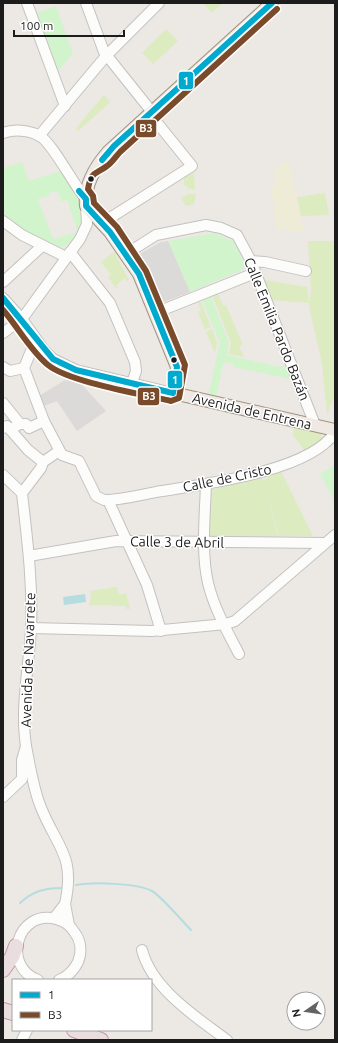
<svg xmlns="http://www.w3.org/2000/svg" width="338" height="1043" font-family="Ubuntu,sans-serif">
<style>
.farmland{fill:#eeebd6}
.grass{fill:#ddebc0}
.park{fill:#d2f4cd;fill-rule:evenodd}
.parking{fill:#dcdad8}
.water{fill:#b5dde0}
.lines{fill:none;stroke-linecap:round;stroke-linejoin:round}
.stream{stroke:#b5dde0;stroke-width:2}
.minor-casing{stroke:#c4c2c0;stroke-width:12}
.major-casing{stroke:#a29381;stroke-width:14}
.highway-casing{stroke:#c39aaa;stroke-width:16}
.minor{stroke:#fcfcfb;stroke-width:10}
.major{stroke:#f0e9e3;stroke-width:12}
.highway{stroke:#e9dde0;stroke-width:14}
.bus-1-casing{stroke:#fff;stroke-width:9}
.bus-2-casing{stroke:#fff;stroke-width:9}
.bus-1{stroke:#00a9ce;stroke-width:6}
.bus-2{stroke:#7a4b2a;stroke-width:6}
.bus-dot{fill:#1c1c1c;stroke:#fff;stroke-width:1.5}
.labels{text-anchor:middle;stroke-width:3;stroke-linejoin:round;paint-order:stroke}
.street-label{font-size:14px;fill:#1c1c1c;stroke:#fff}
.line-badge{stroke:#fff;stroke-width:1.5}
.badge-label{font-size:11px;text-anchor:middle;font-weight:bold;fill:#fff}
</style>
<rect width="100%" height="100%" fill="#ece8e4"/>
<polygon class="farmland" points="288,159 304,231 290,231 276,229 271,188 275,187 274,170 286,162"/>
<g class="grass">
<polygon points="203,3 223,3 212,13"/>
<polygon points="166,29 178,41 153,64 142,53"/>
<polygon points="104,95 110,102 78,131 76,128"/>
<polygon points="194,173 195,189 189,189 184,185 184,177"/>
<polygon points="325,193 329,215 301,216 297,197"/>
<polygon points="188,194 196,194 194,204 186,206 181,198"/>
<polygon points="308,241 335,241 335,395 327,414 322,363 309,306 311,291"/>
<polygon points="114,252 129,280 127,281 125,278 116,285 118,288 117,289 108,277 111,274 101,262"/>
<polygon points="264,280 307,287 309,303 273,300 268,301 260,281"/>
<polygon points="217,292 223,306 226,305 243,345 239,346 244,357 229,354 231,343 212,294"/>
<polygon points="201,302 211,327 205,329 198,312 201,311 198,303"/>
<polygon points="212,329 217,343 215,353 206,332"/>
<polygon points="294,427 321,433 322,439 304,450 293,435"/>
<polygon points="281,471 313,536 279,536 265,485 278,536 210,536 210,489 215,489 260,477 263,480 267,479 268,475"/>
<polygon points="117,587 119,595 126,593 130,609 126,609 126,606 89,605 91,596 90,591"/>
</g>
<g class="park">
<polygon points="56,6 73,53 58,71 36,13"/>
<path d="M22 162 29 181 61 171C73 189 96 220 74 240 70 243 66 247 61 247 42 246 17 224 3 213V168ZM54 191 59 193 61 199 59 202 67 200 78 232 53 239 38 199 48 196 50 193Z"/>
<polygon points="215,233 235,242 246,268 190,292 168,241"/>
<polygon points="209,291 229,343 227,355 280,367 287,364 299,381 234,367 234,364 226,362 223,364 215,402 207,401 220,343 200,295"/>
<polygon points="335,465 335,502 320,474"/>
</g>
<g class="parking">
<polygon points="168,241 190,292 156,305 136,256 161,242"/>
<polygon points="73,375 106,411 77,431 57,401 39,408 36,398"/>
</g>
<polygon class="water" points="85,594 86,602 64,605 63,597"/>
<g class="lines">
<g class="stream">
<path d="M76 885C93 882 137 883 152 891 161 896 183 922 191 930"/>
<path d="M20 903C33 891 45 888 62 888"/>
</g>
<g class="minor-casing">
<g id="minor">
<polyline points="27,3 65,106"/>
<polyline points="86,3 104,52 152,112"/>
<path d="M3 133C14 129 29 130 40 136 53 144 73 184 86 199"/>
<polyline points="39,136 106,56 159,3"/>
<polyline points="3,221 22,235 66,257"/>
<polyline points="102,223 192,166 150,114"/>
<polyline points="70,252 110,303 135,362 136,371 132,383"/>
<polyline points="126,254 156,235 206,225 221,228 237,235 251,261 315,425"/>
<polyline points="251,261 265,262 306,271"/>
<polyline points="3,282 42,246"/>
<polyline points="3,298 22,319 44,350 53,359 76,370 173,393"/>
<polyline points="155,313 255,273"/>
<polyline points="3,333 22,319 80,239 87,224 86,206"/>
<path d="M38 342 31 351 24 368 44 421 62 455 79 461 96 496 104 500C123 500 143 494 162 491 205 484 311 471 335 432"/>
<polyline points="3,367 10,371 24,368"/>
<polyline points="3,403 20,424"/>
<polyline points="3,428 7,426 28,450 43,462"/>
<polyline points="11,429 20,424 26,424 29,428 44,421"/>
<path d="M43 462 41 468 22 493C27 538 33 583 31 629 29 667 20 708 26 746 30 766 33 787 40 805 56 847 76 854 65 904"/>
<polyline points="43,462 59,451"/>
<polyline points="3,475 22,493"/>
<path d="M206 484C205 516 201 552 208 583 214 608 227 631 239 654"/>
<polyline points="108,500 147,585 161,631"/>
<polyline points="29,556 116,541 325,543"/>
<polyline points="31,628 152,631 226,624 235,621 335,535"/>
<polyline points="3,797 22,779 22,760 26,746"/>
<polyline points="54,918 65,904 69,925"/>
<path d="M142 950C152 989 196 1017 227 1040"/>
<path d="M38 980C1 966 17 909 56 919 64 921 71 926 75 933 81 941 82 952 78 962 74 970 67 977 59 980"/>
<polyline points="22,1040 27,1030"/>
</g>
</g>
<g class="major-casing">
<path id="major" d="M272 3 108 152C95 167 84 186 86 206L110 232 139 274 177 367 173 393 335 430"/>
</g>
<g class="highway-casing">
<g id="highway">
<polyline points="3,970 12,957 16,946"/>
<polyline points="3,1010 13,1013"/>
<polyline points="74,1030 101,1040"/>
</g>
</g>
<use href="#minor" class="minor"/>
<use href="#major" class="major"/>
<use href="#highway" class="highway"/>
<g class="bus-1-casing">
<g id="bus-1">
<polyline points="102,160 114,146 272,3"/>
<polyline points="3,298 53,359 76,370 173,393 177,367 139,274 110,232 86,206 86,199 79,191"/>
</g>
</g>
<g class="bus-2-casing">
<path id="bus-2" d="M3 310C18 327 30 350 48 365 69 382 141 394 171 401L179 398 185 365 146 271 117 227 94 203 93 196 88 189C91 171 95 175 107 166 112 163 116 156 120 152L277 9"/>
</g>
<use href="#bus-1" class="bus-1"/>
<use href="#bus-2" class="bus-2"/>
</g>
<g class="bus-dot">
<circle cx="91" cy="179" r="3.5"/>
<circle cx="174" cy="360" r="3.5"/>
</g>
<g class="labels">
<g class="street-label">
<text transform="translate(277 329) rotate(68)" y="5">Calle Emilia Pardo Bazán</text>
<text transform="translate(252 411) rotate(13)" y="5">Avenida de Entrena</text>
<text transform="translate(227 478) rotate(-12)" y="5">Calle de Cristo</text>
<text transform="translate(177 542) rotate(1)" y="5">Calle 3 de Abril</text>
<text transform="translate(28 660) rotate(-88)" y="5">Avenida de Navarrete</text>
</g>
</g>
<g class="line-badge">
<rect x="178" y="71" width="16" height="19" rx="4" fill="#00a9ce"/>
<rect x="135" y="119" width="22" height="19" rx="4" fill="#7a4b2a"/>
<rect x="167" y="370" width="16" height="19" rx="4" fill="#00a9ce"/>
<rect x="137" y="387" width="23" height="19" rx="4" fill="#7a4b2a"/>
</g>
<g class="badge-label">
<text x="186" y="85">1</text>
<text x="146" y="132">B3</text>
<text x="175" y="384">1</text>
<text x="149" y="400">B3</text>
</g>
<rect width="338" height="1043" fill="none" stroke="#1c1c1c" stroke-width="8"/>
<rect x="12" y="979" width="140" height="52" fill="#ffffff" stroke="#a4a4a4"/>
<rect x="20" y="992" width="20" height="6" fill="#00a9ce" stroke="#a4a4a4"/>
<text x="48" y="999" font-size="12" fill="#1c1c1c">1</text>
<rect x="20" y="1012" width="20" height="6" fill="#7a4b2a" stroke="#a4a4a4"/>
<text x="48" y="1019" font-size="12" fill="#1c1c1c">B3</text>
<g transform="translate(306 1011) rotate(257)"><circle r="19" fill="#ffffff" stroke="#a4a4a4"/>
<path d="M0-3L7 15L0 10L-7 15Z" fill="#656362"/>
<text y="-6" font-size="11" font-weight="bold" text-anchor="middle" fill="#1c1c1c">N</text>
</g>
<path d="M14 30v6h110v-6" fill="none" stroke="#1c1c1c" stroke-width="2"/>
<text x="20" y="30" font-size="12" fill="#1c1c1c" stroke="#ffffff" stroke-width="3" paint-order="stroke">100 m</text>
</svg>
